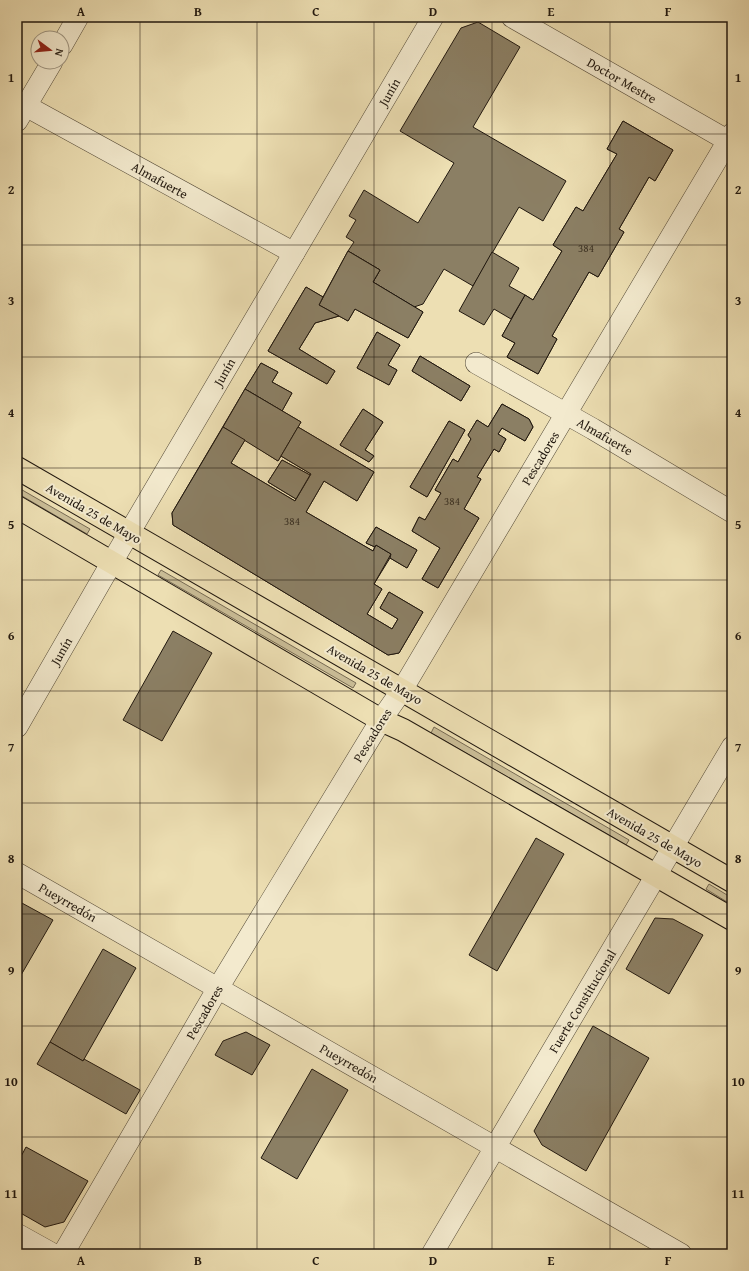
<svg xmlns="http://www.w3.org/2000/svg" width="749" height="1271" font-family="'Gentium Book Plus',serif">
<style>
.green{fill:#cabd97;stroke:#766a53}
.building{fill:#8b7f64;stroke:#21180f;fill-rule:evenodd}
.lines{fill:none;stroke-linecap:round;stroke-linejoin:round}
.minor-casing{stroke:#544a38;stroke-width:22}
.primary-casing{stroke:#21180f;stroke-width:24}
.minor{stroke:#f3eace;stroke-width:21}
.primary{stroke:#eddfb3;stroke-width:22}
.grid{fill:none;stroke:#21180f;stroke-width:1;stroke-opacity:0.55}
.labels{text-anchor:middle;stroke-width:4;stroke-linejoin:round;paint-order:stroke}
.number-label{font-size:11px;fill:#3c3224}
.street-label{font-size:13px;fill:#21180f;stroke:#f3eace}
.neatline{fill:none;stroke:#21180f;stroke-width:1.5}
.grid-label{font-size:13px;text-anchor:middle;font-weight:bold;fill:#21180f}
</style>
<rect width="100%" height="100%" fill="#eddfb3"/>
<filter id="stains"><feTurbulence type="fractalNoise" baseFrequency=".005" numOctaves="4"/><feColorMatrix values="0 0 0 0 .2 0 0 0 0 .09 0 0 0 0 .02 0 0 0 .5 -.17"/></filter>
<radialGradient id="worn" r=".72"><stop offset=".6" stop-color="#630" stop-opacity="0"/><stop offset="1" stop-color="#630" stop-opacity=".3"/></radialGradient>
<g class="green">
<polygon points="17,487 90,529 87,534 17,493"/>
<polygon points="161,570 356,683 353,688 158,575"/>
<polygon points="434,727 629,840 626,845 431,733"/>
<polygon points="709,884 732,898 732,905 706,889"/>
</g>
<g class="building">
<polygon points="478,22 520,47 473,127 566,181 543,221 519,207 473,286 444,269 423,304 414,307 373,282 380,270 348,251 354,242 346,237 356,220 349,216 364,190 418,223 454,163 400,131 461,28"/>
<polygon points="623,121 673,150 655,181 649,177 619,229 624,232 598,277 589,272 552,336 557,339 538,374 507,357 515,343 502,336 525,295 533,300 562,251 553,245 576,207 583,211 617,154 607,149"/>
<polygon points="623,121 673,150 655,181 649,177 619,229 624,232 598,277 589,272 552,336 557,339 538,374 507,357 515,343 502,336 525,295 533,300 562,251 553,245 576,207 583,211 617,154 607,149"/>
<polygon points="348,251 380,270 373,282 423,312 408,338 355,309 348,321 339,316 315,323 299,349 335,371 327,384 268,351 306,287 323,297"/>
<polygon points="348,251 380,270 373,282 423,312 408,338 355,309 348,321 319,305"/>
<polygon points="492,252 519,268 509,286 525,295 511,319 494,309 484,325 459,311"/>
<polygon points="306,287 323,297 319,305 339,316 315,323 299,349 335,371 327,384 268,351"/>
<polygon points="377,332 400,345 388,365 397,370 389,385 357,368"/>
<polygon points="377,332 400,345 388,365 397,370 389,385 357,368"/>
<polygon points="420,356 470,386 461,401 412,371"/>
<polygon points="420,356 470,386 461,401 412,371"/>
<polygon points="261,363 278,372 272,382 292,393 282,411 245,389"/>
<polygon points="261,363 278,372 272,382 292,393 282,411 245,389"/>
<path d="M245 389 301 422 298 427 374 472 357 501 324 481 306 512 373 551 375 547 366 543 376 527 417 550 407 568 390 558 374 584 382 589 367 614 392 629 398 619 380 608 389 592 423 612 399 653 388 655 173 525 172 513ZM245 440 278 461 281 456 311 474 310 475 282 460 268 482 296 499 295 501 231 463ZM227 498 233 501 220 523 214 519ZM259 514 264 517 251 539 246 535ZM312 546 317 549 304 573 299 570ZM347 567 358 573 344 599 333 593Z"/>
<polygon points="245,389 301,422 278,461 223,427"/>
<polygon points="502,404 529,419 533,427 525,441 502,428 498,434 506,439 499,452 494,449 477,477 481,479 464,509 479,518 438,588 422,579 440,548 412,531 419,517 425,520 441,493 435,490 453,459 458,462 471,439 468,435 477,420 488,427"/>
<polygon points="502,404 529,419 533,427 525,441 502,428 498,434 506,439 499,452 494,449 477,477 481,479 464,509 479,518 438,588 422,579 440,548 412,531 419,517 425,520 441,493 435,490 453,459 458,462 471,439 468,435 477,420 488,427"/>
<polygon points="363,409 383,422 365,450 374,456 369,462 340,445"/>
<polygon points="363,409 383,422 365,450 374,456 369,462 340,445"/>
<polygon points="449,421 465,430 427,497 410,487"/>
<polygon points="449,421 465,430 427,497 410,487"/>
<polygon points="223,427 245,440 231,463 295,501 311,474 281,456 298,427 374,472 357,501 324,481 306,512 373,551 376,545 391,554 374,584 382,589 367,614 392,629 398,619 380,608 389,592 423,612 399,653 388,655 173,525 172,513"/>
<polygon points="282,460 310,475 296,499 268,482"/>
<polygon points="376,527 417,550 407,568 390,558 391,554 376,545 375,547 366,543"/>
<polygon points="173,631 212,653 162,741 123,720"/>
<polygon points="536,838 564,854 497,971 469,955"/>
<polygon points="20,902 53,920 17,982 17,908"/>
<polygon points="655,918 673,919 703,935 669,994 626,969"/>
<polygon points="103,949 136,968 83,1061 50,1042"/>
<polygon points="593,1026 649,1058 586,1171 542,1145 534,1131"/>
<polygon points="246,1032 270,1045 252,1075 215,1055 223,1041"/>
<polygon points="50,1042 83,1061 84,1059 140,1090 126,1114 37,1064"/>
<polygon points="312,1069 348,1090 297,1179 261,1158"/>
<polygon points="26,1147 88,1181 64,1222 45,1227 17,1211 17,1164"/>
</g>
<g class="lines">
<g class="minor-casing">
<g id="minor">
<polyline points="512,17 732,143"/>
<polyline points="62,45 78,17"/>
<polyline points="26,106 294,253"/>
<polyline points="17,121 52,62"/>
<polyline points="476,363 593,429 732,512"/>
<polyline points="17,727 112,562 433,17"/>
<polyline points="17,873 681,1254"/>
<polyline points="17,1234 53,1254"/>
<polyline points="63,1254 218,988 381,720 402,690 732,134"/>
<polyline points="432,1254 732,747"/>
</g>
</g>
<g class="primary-casing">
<g id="primary">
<polyline points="17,468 732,881"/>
<polyline points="17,507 381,720 403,730 732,919"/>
</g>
</g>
<use href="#minor" class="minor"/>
<use href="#primary" class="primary"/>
</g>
<path class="grid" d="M140 17V1254M257 17V1254M374 17V1254M492 17V1254M610 17V1254M17 134H732M17 245H732M17 357H732M17 468H732M17 580H732M17 691H732M17 803H732M17 914H732M17 1026H732M17 1137H732"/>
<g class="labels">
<g class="number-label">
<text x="586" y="252">384</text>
<text x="452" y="505">384</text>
<text x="292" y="525">384</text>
</g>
<g class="street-label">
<text transform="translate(622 80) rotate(30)" y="5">Doctor Mestre</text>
<text transform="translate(389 92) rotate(-60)" y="5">Junín</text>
<text transform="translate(160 180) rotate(29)" y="5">Almafuerte</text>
<text transform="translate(224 372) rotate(-60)" y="5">Junín</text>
<text transform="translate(605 436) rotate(30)" y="5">Almafuerte</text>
<text transform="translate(540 458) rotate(-59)" y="5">Pescadores</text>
<text transform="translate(94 513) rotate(30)" y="5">Avenida 25 de Mayo</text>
<text transform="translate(61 651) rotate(-60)" y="5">Junín</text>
<text transform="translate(375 674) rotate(30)" y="5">Avenida 25 de Mayo</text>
<text transform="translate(372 735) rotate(-58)" y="5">Pescadores</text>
<text transform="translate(655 837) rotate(30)" y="5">Avenida 25 de Mayo</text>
<text transform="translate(68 902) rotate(30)" y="5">Pueyrredón</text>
<text transform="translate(582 1001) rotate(-59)" y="5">Fuerte Constitucional</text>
<text transform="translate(204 1012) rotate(-60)" y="5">Pescadores</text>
<text transform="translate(349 1063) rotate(30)" y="5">Pueyrredón</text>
</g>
</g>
<rect width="749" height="1271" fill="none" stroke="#eddfb3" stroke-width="44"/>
<g transform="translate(50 50) rotate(106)"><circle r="19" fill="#f3eace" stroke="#9f9682"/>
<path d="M0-3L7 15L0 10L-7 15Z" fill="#8f2418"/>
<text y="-6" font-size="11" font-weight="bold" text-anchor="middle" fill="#21180f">N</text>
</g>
<rect x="22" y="22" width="705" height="1227" class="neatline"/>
<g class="grid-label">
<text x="81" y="16">A</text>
<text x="198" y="16">B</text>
<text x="316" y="16">C</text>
<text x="433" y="16">D</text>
<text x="551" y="16">E</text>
<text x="668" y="16">F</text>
<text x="11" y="82">1</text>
<text x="738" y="82">1</text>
<text x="11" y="194">2</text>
<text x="738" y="194">2</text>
<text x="11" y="305">3</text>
<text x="738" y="305">3</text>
<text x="11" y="417">4</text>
<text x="738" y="417">4</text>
<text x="11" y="529">5</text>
<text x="738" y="529">5</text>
<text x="11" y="640">6</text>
<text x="738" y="640">6</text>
<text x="11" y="752">7</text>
<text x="738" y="752">7</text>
<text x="11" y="863">8</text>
<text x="738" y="863">8</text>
<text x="11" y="975">9</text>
<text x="738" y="975">9</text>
<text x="11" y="1086">10</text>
<text x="738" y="1086">10</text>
<text x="11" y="1198">11</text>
<text x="738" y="1198">11</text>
<text x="81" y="1265">A</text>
<text x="198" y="1265">B</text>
<text x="316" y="1265">C</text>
<text x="433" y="1265">D</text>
<text x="551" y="1265">E</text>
<text x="668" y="1265">F</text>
</g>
<rect width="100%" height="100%" filter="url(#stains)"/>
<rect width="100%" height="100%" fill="url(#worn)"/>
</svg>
